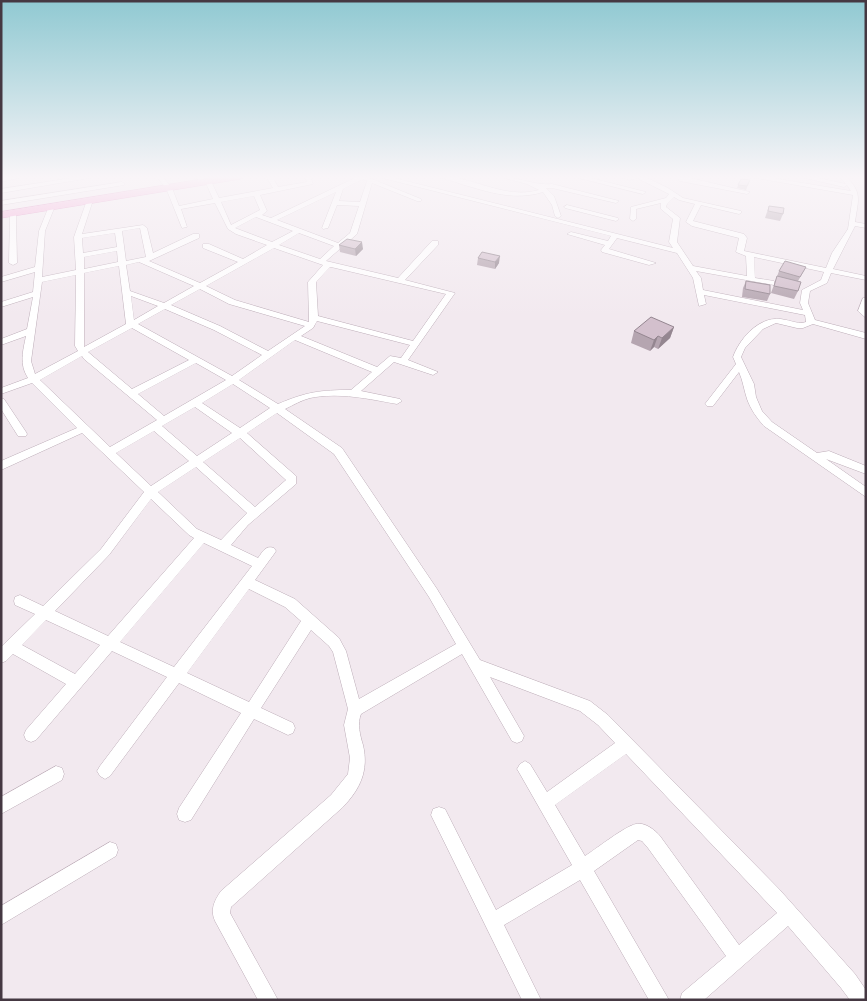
<svg xmlns="http://www.w3.org/2000/svg" width="867" height="1001" font-family="'Sofia Sans Condensed',sans-serif">
<style>
.lines{fill:none;stroke-linecap:round;stroke-linejoin:round}
.minor-casing{stroke:#bdadb8;stroke-width:1}
.primary-casing{stroke:#d673b1;stroke-width:1}
.minor{fill:#fff;fill-rule:evenodd}
.primary{fill:#f3a2d3;fill-rule:evenodd}
.wall{fill:#b5a5b0}
.shaded-wall{fill:#948690}
.building{fill:#d3c0cd;stroke:#948690}
</style>
<rect width="100%" height="100%" fill="#f2e9ef"/>
<g class="lines">
<g class="minor-casing">
<g id="minor">
<polygon points="12,176 27,176 1,182 1,178"/>
<polygon points="85,176 101,176 1,193 1,189"/>
<path d="M156 176H162L172 188 179 206 213 199 205 181 208 179 211 181 219 198 273 188 266 176H272L278 187 307 182 304 176H310L313 184 260 195 267 211 262 215 271 218 359 176 367 177 421 199V201H417L372 183 357 234 326 261 398 278 432 241H438V245L405 280 455 293 408 360 438 372 433 375 394 362 361 391 400 399 402 401 397 404C369 399 339 392 310 398 302 400 293 405 285 409L342 448 437 589 480 660 590 701 608 715 779 889 855 974 866 990V1000H850L841 988 788 926 704 1000H680L682 993 726 956 648 848 642 841 638 840 594 871 669 1000H649L580 880 504 925 541 1000H522L431 815 433 809 439 807 445 809 496 910 572 865 520 774 517 769 520 764 525 761 530 764 547 792 615 743 598 725 580 711 490 677 524 736 522 741 517 743 512 741 462 654 361 714C357 724 360 735 363 745 369 771 360 789 343 807L231 907 230 913 278 1000H258L215 921C210 910 214 901 221 891L331 795 348 774 350 758 344 725 348 709 333 652 329 646 311 630 261 708 293 723 295 728 293 733 288 735 254 719 191 820 185 822 179 820 177 814 179 808 241 713 179 683 110 776 105 779 100 776 97 771 100 766 167 677 112 651 36 740 31 742 26 740 24 735 26 730 66 684 13 654 6 661 1 663V647L35 614 15 605 14 601 15 597 20 595 43 606 101 549 144 492 82 433 1 470V461L77 428 32 383 1 394V388L28 378C19 364 23 351 26 336L1 345V339L27 329 33 297 1 307V302L33 292 35 272 1 282V277L35 267 39 231 49 206 52 204 55 206 45 231 42 277 76 270 74 237 87 200 90 198 93 200 82 234 143 225 147 228 153 253 193 234H199V238L149 261 200 283 238 262 203 248V244H209L243 259 267 245 236 234 228 229 215 203 181 209 187 227 182 228 166 188ZM363 179 367 181 360 202 339 201 343 189ZM336 192 322 228 323 229 328 228 337 205 359 206 350 233 338 243 277 220ZM254 196 260 210 231 225 221 202ZM256 217 293 231 272 242 235 228ZM140 228 146 257 126 261 122 231ZM115 233 117 247 83 253 82 238ZM299 233 334 246 320 259 279 245ZM274 248 323 265 308 282 309 322 235 300 206 286ZM117 251 118 262 84 269V257ZM139 262 187 283 194 286 164 303 130 291 126 265ZM119 266 126 324 84 347V273ZM330 267H331L446 294 413 341 318 316 316 282ZM76 275 75 346 78 351 35 374 31 361 42 282ZM200 289 229 304 305 326 268 351 220 326 171 305ZM131 296 158 306 134 320ZM165 309 214 330 262 355 232 376 138 324ZM317 321 410 345 401 358 390 356 377 367 301 336 313 328ZM132 328 189 360 132 389 88 352ZM295 340 372 372 351 390C320 390 306 392 278 404L239 380ZM82 356 84 359 157 420 110 447 40 380ZM196 363 226 380 164 416 138 394ZM233 384 270 408 240 428 202 403ZM195 407 232 433 197 456 162 426ZM277 413 334 454 429 597 456 644 359 699 346 651 339 638 295 599 255 580 274 554 276 551 274 548C266 545 263 551 258 558L231 545 248 525 296 484V476L247 433ZM154 431 189 461 151 486 116 453ZM240 438 286 480 255 507 203 462ZM196 467 247 513 221 540 197 529 158 492ZM151 499 189 535 194 538 108 636 55 611 109 555ZM204 543 252 566 174 667 120 642ZM249 589 285 607 301 621 249 702 187 673ZM46 620 100 645 75 674 22 645ZM626 754 777 913 739 945 660 836C655 830 645 822 636 824 625 826 596 849 585 856L555 805Z"/>
<polygon points="195,176 202,176 205,180 200,181"/>
<path d="M375 176H386L673 248 669 242 673 219 661 209V203L636 209V219L633 221 630 219 631 207 666 198 669 194 637 178 630 180 619 176H643L668 188 683 198 741 211V213L739 214 701 205 693 221 744 234 747 238 744 251 826 268 832 253 848 229 853 195 745 176H760L851 191 847 185 844 187 796 176H809L846 184 838 176H845C863 192 858 200 855 222L866 224V228L855 226 833 269 866 276V280L831 273 827 283 810 291 808 303 815 320 866 333V339L813 324 803 328H797L776 323 763 329 745 348 741 357 754 384 756 397 762 411 772 422 817 453 829 451 866 466V474L826 459 866 487V497L764 426C757 418 751 410 747 399 744 390 743 381 739 372L713 406H707L705 404 736 364 733 357C739 340 756 320 775 319 784 318 793 323 802 323L806 322 805 315 704 295 706 304 699 306 693 278 677 253 617 238 609 249 656 263 649 265 602 252 601 250 605 245 567 234 571 232 608 241 611 236ZM674 197 679 200 695 204 686 222 692 226 739 238 736 252 746 256 747 276 693 266 677 242 680 218 666 207 667 204ZM754 257 824 272 821 280 802 290 800 303 803 310 703 290 701 278 696 271 774 285V281L755 278Z"/>
<path d="M439 176C473 176 504 200 539 190L527 184 497 176C516 176 534 186 552 184L619 201 616 203 552 188H546L554 196 561 216 558 218 555 216 552 205 543 192C515 201 488 192 461 184 454 181 445 180 439 176Z"/>
<polygon points="571,176 583,176 646,192 643,194"/>
<polygon points="676,176 682,176 750,192 747,194 680,181"/>
<polygon points="122,182 125,184 124,185 1,205 1,201"/>
<polygon points="567,205 618,218 619,219 616,221 565,208 564,207"/>
<polygon points="13,211 16,213 17,263 13,265 9,263 10,213"/>
<polygon points="863,298 866,298 866,318 858,311"/>
<polygon points="1,398 4,399 26,432 27,434 26,436 18,436 1,409"/>
<polygon points="56,766 62,768 64,774 62,780 1,814 1,797"/>
<polygon points="110,842 116,844 118,850 116,856 1,925 1,906"/>
</g>
</g>
<g class="primary-casing">
<polygon id="primary" points="221,176 245,176 240,179 1,218 1,212"/>
</g>
<use href="#minor" class="minor"/>
<use href="#primary" class="primary"/>
</g>
<g class="wall">
<polygon points="741,179 750,180 746,190 737,188"/>
<polygon points="769,206 783,214 780,221 765,218"/>
<polygon points="339,245 363,249 356,256 340,252"/>
<polygon points="478,258 499,263 495,269 477,265"/>
<polygon points="806,267 798,281 798,291 794,299 771,293 779,271"/>
<polygon points="746,281 770,294 767,301 742,297 743,288"/>
<polygon points="674,327 670,338 658,349 654,347 650,351 631,343 634,331"/>
</g>
<g class="shaded-wall">
<polygon points="362,242 363,249 356,256 355,249"/>
<polygon points="500,256 499,263 495,269 495,262"/>
<polygon points="674,327 670,338 658,349 662,338"/>
<polygon points="658,336 654,347 650,351 654,340"/>
</g>
<g class="building">
<polygon points="741,179 750,180 747,186 738,185"/>
<polygon points="769,206 784,208 783,214 768,211"/>
<polygon points="347,239 362,242 355,249 339,245"/>
<polygon points="482,252 500,256 495,262 478,258"/>
<polygon points="785,261 806,267 800,277 779,271"/>
<polygon points="777,276 801,282 798,291 774,286"/>
<polygon points="746,281 770,285 770,294 745,289"/>
<polygon points="651,317 674,327 662,338 658,336 654,340 634,331"/>
</g>
<linearGradient id="sky" x2="0" y2="1"><stop stop-color="#90c9d2"/><stop offset="0.56" stop-color="#f9f5f8"/><stop offset="1" stop-color="#f9f5f8" stop-opacity="0"/></linearGradient>
<rect width="867" height="316" fill="url(#sky)"/>
<rect width="867" height="1001" fill="none" stroke="#453842" stroke-width="5"/>
</svg>
